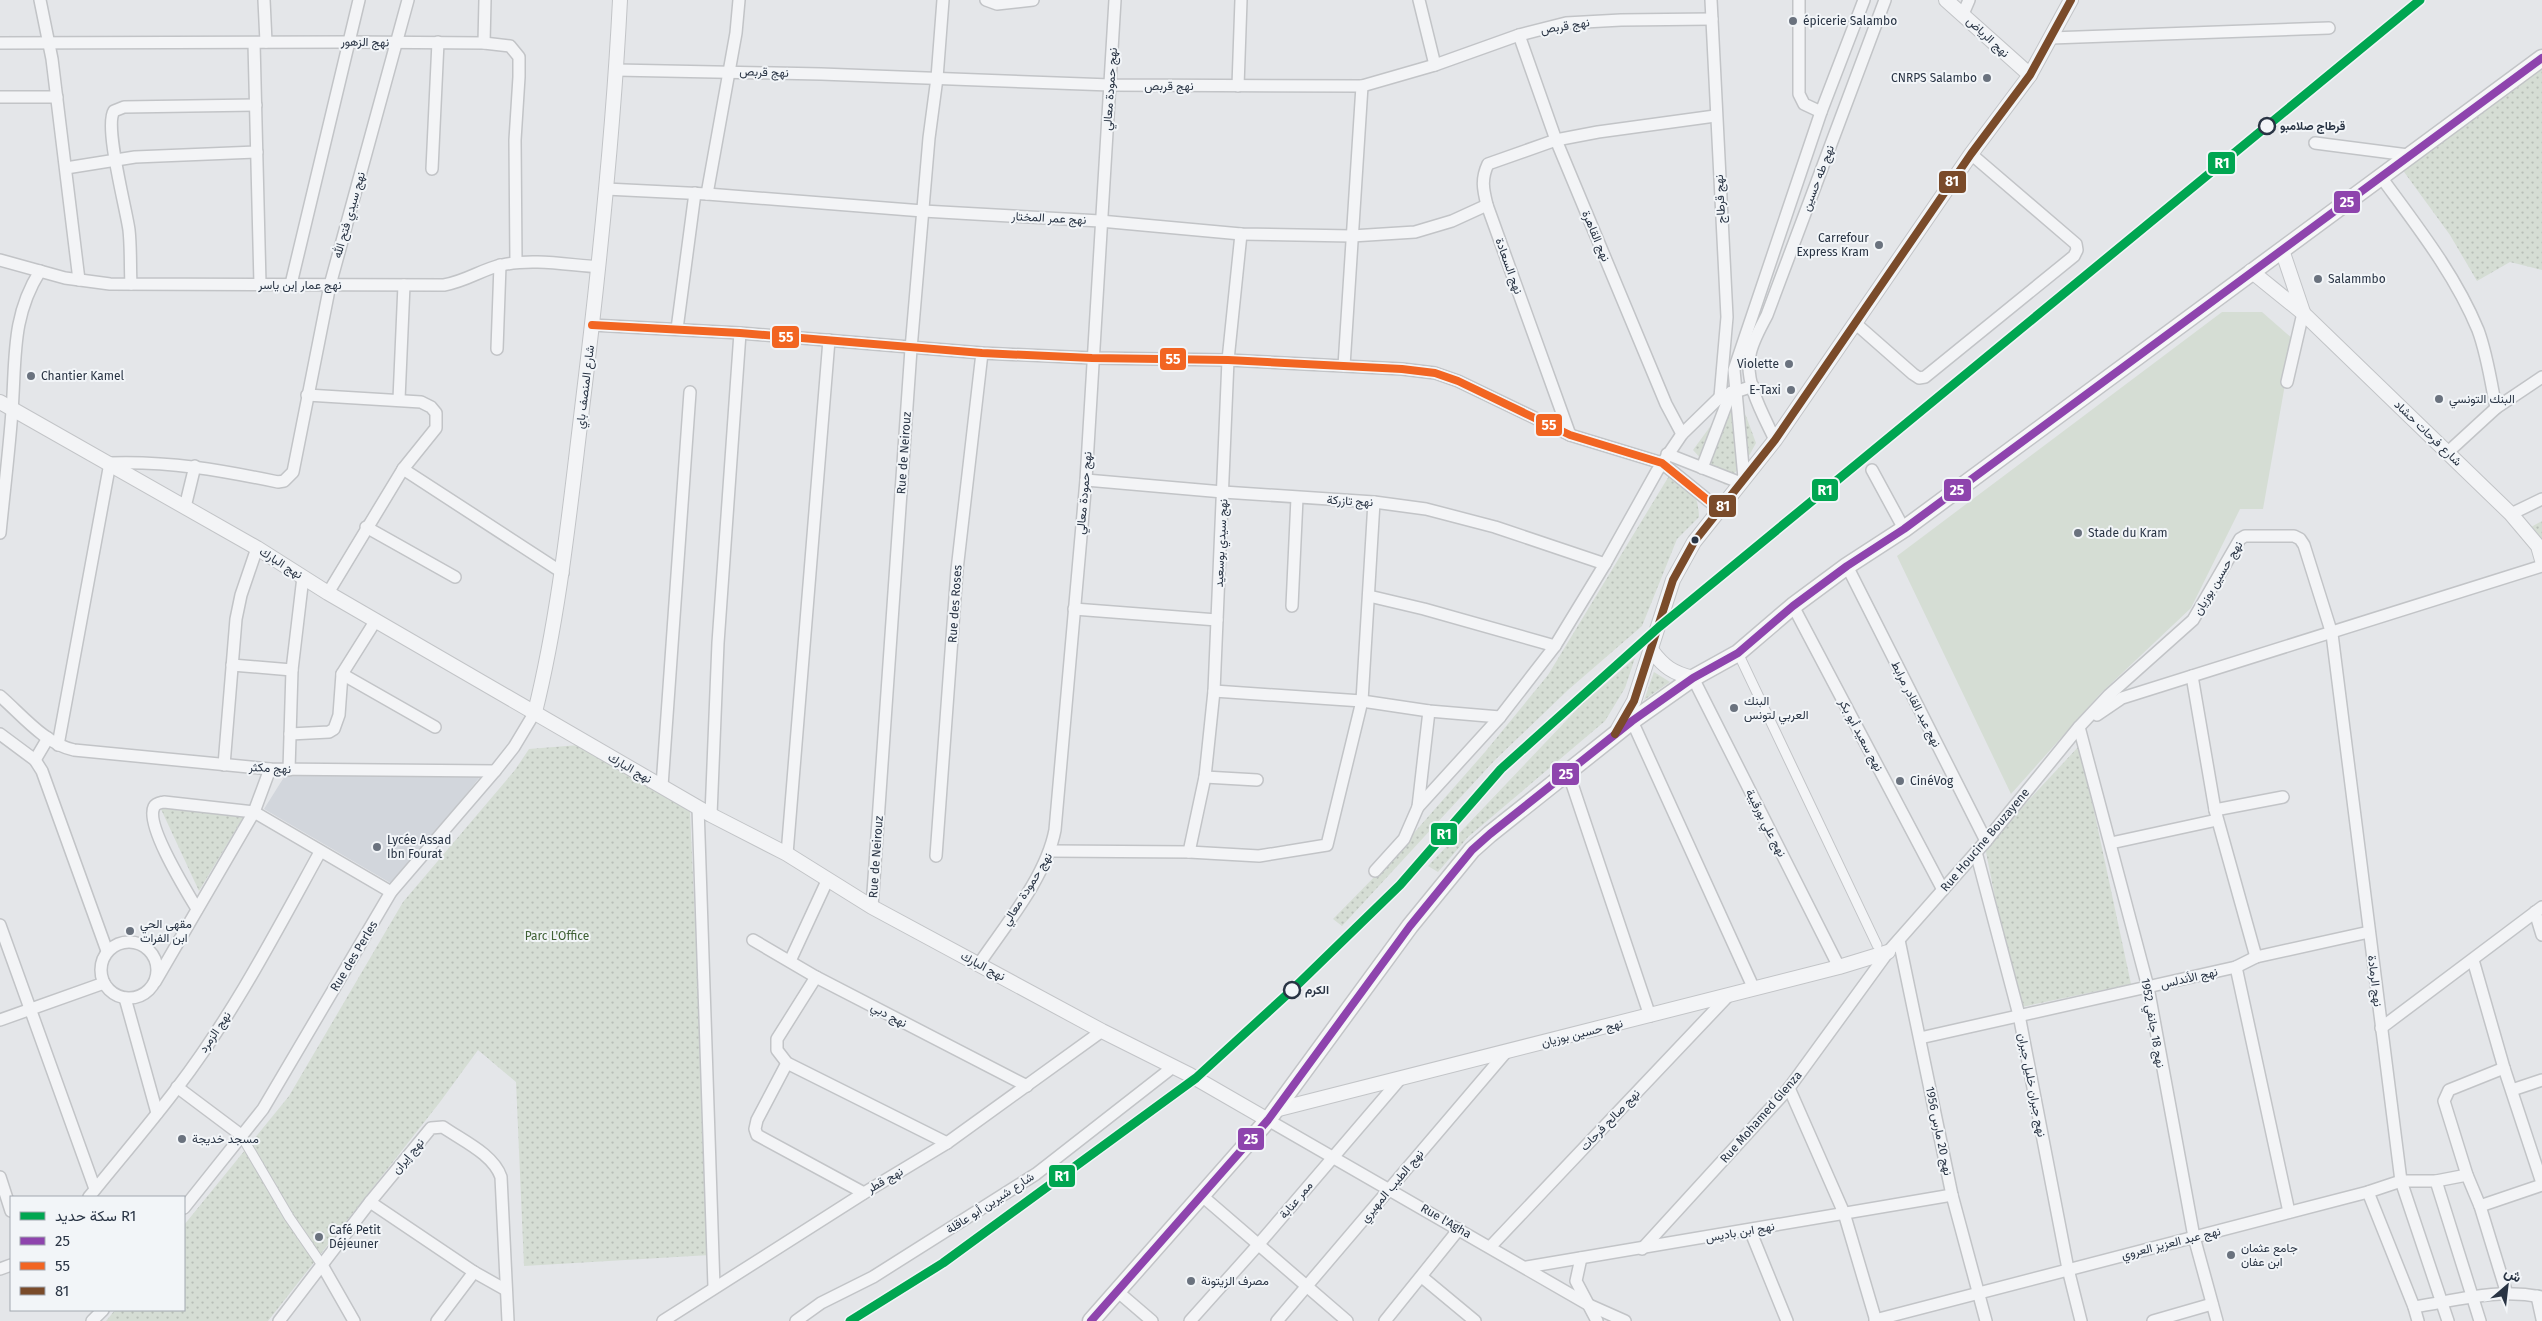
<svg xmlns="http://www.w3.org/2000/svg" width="2542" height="1321" font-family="'Fira Sans',Vazirmatn,sans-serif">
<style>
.built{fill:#d2d6dc}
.green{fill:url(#green-dots)}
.pitch{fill:#d5ddd4}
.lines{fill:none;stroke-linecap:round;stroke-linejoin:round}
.pedestrian-casing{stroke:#c2c4c7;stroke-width:11}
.minor-casing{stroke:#c2c4c7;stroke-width:14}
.tertiary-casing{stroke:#c2c4c7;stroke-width:16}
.secondary-casing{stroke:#c2c4c7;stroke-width:19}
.pedestrian{stroke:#f3f4f6;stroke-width:9}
.minor{stroke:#f3f4f6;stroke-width:11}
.tertiary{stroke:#f3f4f6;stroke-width:14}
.secondary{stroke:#f7f7f7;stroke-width:16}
.bus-1-casing{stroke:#f2f5f8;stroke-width:11}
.bus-2-casing{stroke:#f2f5f8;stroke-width:11}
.bus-3-casing{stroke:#f2f5f8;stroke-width:11}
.bus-1{stroke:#8e44ad;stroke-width:8}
.bus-2{stroke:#f26522;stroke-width:8}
.bus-3{stroke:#7a4b2a;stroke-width:8}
.rail-1-casing{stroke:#f2f5f8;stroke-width:12}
.rail-1{stroke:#00a651;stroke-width:9}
.poi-dot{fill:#6a727e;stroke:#f2f5f8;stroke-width:2}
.stop-dot{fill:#f2f5f8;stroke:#293444;stroke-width:2.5}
.bus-dot{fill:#293444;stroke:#f2f5f8;stroke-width:2}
.labels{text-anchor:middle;stroke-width:4;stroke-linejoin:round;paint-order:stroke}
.poi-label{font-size:12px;fill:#293444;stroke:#f2f5f8;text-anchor:start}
.street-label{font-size:12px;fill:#293444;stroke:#f2f5f8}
.stop-label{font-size:12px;font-weight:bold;fill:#293444;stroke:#f2f5f8;text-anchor:start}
.park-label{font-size:12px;fill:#3f6135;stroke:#f2f5f8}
.line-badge{stroke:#f2f5f8;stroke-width:2}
.badge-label{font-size:14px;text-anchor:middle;font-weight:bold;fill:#fff}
</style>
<defs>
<pattern id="green-dots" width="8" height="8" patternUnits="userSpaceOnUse" patternTransform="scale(1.25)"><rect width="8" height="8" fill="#d5ddd4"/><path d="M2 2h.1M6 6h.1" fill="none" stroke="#b7beb7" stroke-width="1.8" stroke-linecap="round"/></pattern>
</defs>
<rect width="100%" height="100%" fill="#e4e6e9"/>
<polygon class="built" points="483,773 394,885 264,809 286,774"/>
<g class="green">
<polygon points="2542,60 2542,270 2510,262 2477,281 2450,235 2399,165"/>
<polygon points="1740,407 1746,416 1756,443 1750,454 1725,485 1693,450 1715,420"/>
<path d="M1669 476C1691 485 1698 493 1699 517L1677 539 1642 626 1568 690 1494 761 1342 926 1333 919 1384 867 1485 752 1548 675Z"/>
<polygon points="2542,521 2542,544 2531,527"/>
<polygon points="1635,658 1625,688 1605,721 1468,837 1438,872 1428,866 1582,704"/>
<polygon points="1654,672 1670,682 1644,700"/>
<polygon points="579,745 690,811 710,1255 524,1266 516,1082 478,1050 440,1102 268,1321 106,1321 115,1310 184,1310 184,1225 289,1096 403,902 515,770 529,749"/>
<polygon points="2080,745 2131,984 2017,1008 1985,847"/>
<polygon points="160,807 244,816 199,891"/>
</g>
<polygon class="pitch" points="2222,312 2262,312 2293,339 2263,509 2240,509 2191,608 2101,693 2011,794 1897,556"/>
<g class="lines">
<g class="pedestrian-casing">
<g id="pedestrian">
<polyline points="1738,653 1877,945"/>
<polyline points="241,1135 289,1217 322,1265"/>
</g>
</g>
<g class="minor-casing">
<g id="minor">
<polyline points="40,0 52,59 79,280"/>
<polyline points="264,0 266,42"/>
<polyline points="986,0 997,4 1033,0"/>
<polyline points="1419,0 1435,65"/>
<polyline points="1711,0 1727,317 1720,397"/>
<polyline points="1799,0 1799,94 1804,104 1821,112"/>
<polyline points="1963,14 1969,0"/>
<polyline points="1519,35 1556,140 1666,404 1682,434"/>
<polyline points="2051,38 2329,28"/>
<polyline points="0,43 349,42 484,43 510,46 519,57 519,77 515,140 516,262"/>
<polyline points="254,43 260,284"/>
<polyline points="484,43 485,0"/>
<polyline points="616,70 821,74 1110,85 1362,86 1435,65 1519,35 1566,23 1621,20 1712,19"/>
<polyline points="1238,86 1241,0"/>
<polyline points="0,97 57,97"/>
<polyline points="2315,143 2408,155"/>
<polyline points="66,168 135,157 257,152"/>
<polyline points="432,169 438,42"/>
<path d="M2381 177C2416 225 2455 274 2478 330 2487 354 2491 382 2496 408"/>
<polyline points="606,189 707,194 923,211 1100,221 1241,234 1352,236 1415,232 1452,221 1487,205"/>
<polyline points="707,194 736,33 739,0"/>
<path d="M0 260 65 278 110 284 444 285C467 281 482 269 502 265 532 258 568 265 599 267"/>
<path d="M131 284C130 266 131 248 129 230 126 208 104 126 114 111L124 107 256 105"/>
<polyline points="291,284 359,0"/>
<polyline points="1855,323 1913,374 1919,378 1925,377 2074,256 2077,250 2076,244 1971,154"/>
<polyline points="592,325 740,333 982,353 1092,358 1228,360 1402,369 1435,373 1458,381 1570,435 1662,463 1720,510"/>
<polyline points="677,329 695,193"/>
<polyline points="497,349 500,265"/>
<polyline points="1344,366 1362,86"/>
<polyline points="2287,382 2303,313"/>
<polyline points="307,395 421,402 431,407 436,413 436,428 403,469 328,593"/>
<polyline points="399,399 404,285"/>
<path d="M1570 435 1487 205C1483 189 1481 179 1488 164L1556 140 1598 132 1715 116"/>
<path d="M1775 440C1764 416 1744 383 1750 355 1752 342 1761 327 1767 315L1885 0"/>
<polyline points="2448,452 2496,408 2542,377"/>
<polyline points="1667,454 1741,483"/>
<polyline points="1702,468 1731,392"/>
<polyline points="403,469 563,573"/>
<polyline points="1872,470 1904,529"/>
<polyline points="1744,478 1734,370 1821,112 1864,0"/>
<polyline points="1086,480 1223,492 1374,502 1426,509 1495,527 1605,564"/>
<polyline points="185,507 195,466"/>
<polyline points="2511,514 2542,499"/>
<polyline points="366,527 455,577"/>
<path d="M0 533C4 492 9 452 12 411 16 359 11 317 40 271"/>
<polyline points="1847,566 1986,841"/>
<polyline points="1369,596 1424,609 1555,646"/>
<polyline points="1292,606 1297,498"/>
<polyline points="1793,606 1943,890"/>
<polyline points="1074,609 1217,620"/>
<polyline points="232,665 292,670"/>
<polyline points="342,674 435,727"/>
<polyline points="2192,676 2215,810 2256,957"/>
<polyline points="1693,678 1839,967"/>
<polyline points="1214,691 1362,701 1374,502"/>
<path d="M0 696C22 715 45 744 74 750L270 769 495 771"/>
<polyline points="2097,715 2122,698 2542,566"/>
<polyline points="1632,721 1754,989"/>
<polyline points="2079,727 2148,987 2194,1237 2217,1321"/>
<polyline points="0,734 35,760 42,771 107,951"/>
<polyline points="290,734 329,732 334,729 339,715 342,674 376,620"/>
<path d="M58 745 110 463C169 461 220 470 278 482L284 481 293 472 330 285 408 0"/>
<polyline points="35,760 48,738"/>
<polyline points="224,765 236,619 241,595 257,548"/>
<polyline points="289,770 292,670 303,577"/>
<polyline points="1568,772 1650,1016"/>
<polyline points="1205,777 1257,780"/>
<polyline points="662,786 690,392"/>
<polyline points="698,807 714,1287"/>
<polyline points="1418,807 1429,711"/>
<polyline points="2215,810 2283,797"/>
<polyline points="711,815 718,643 740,333"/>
<polyline points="2111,843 2217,820"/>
<polyline points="1051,851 1189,852 1259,856 1327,845 1362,701 1429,711 1500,717"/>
<polyline points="1189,852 1205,777 1214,691 1228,360 1241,234"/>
<polyline points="1976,852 2019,1015 2068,1269 2081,1321"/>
<polyline points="787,854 829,340"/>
<polyline points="936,856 957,570 982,353"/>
<polyline points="1375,871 1404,839 1418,807 1500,717 1555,646 1605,564 1657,471 1682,434 1720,397 1753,386"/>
<polyline points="872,907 911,349 929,138 937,78 943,0"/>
<path d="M197 909C187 892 145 825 154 807 156 803 160 803 164 802L254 812 391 892"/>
<polyline points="2535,912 2542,935"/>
<polyline points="0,925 95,1189"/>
<polyline points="753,940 816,977 1027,1086"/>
<polyline points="1899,940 1952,1195 1986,1321"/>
<circle cx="129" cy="970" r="28"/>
<polyline points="2473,960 2504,1068 2542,1183"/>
<polyline points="790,961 827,881"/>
<path d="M979 964C1006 924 1046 877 1055 830L1086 480 1115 0"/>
<polyline points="2236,967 2289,1212"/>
<polyline points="816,977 777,1039 777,1050 787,1063 947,1143"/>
<polyline points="155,982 254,812 270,769"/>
<polyline points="125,998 157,1113"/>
<polyline points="0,1020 104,983"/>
<polyline points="2381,1028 2542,907"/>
<polyline points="1920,1038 2236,967 2256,957 2369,932"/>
<polyline points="787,1063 757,1120 755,1129 757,1135 864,1193"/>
<polyline points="2504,1068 2449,1090 2444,1101 2467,1175 2480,1206 2507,1294"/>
<polyline points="177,1087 241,1135"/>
<polyline points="1789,1088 1844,1213 1876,1321"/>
<polyline points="2512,1090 2542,1080"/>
<polyline points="1268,1120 1589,1305 1625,1321"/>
<polyline points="0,1177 11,1211"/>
<polyline points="2436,1181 2480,1321"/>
<polyline points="2368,1192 2414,1307 2418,1321"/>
<polyline points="1201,1195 1347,1321"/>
<path d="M89 1197C118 1161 149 1125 177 1088 233 1015 276 932 320 852"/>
<polyline points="370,1202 474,1272 506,1290"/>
<polyline points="2480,1206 2542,1185"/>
<polyline points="184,1208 263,1109 391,892 495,771 514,747 535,712"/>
<polyline points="1750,1230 1787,1321"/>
<polyline points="1491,1246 1729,995"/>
<polyline points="1642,1249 1789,1088 1888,952 1986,841 2079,727 2109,695 2193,620 2240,539 2245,536 2294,536 2300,539 2304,545 2332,634 2401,1181 2448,1321"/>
<polyline points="1581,1258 1576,1281 1597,1321"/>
<polyline points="322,1265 354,1321"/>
<polyline points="1527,1267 1952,1195"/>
<polyline points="0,1269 11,1265"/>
<polyline points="1422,1277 1475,1321"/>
<polyline points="1117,1291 1152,1321"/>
<polyline points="2537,1296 2542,1319"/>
<path d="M2414 1307C2459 1300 2496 1288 2542 1297"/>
<polyline points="1875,1320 2368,1192 2401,1181 2436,1181 2467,1175"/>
<polyline points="92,1321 103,1310"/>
<path d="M279 1321 370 1202 431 1128 443 1127C463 1141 493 1154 501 1177L508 1321"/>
<polyline points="437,1321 474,1272"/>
<polyline points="663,1321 864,1193 947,1143 1102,1031"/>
<polyline points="796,1321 821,1303 873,1277 1036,1174 1173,1067"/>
<polyline points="1190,1321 1258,1245 1401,1078"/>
<polyline points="1277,1321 1507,1051"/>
<polyline points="1385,1321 1459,1229"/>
<polyline points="2153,1321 2212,1304"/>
</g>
</g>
<g class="tertiary-casing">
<g id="tertiary">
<polyline points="1946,0 2030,75"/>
<polyline points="2282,250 2303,312"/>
<polyline points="2251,271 2303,313 2511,514 2538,546 2542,560"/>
<polyline points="0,402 257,548 328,593 711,815 787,854 872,907 1102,1031 1190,1075 1268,1120"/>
<path d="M1652 651C1664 667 1673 673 1693 678"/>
<path d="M535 712C559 615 569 516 581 417 598 279 613 140 620 0"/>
<polyline points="1618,729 1634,701 1673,580 1694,542 1775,440 1971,154 2030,75 2071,0"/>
<polyline points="1275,1110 1839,967 1888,952"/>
</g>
</g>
<g class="secondary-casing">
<polyline id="secondary" points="1091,1321 1268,1120 1410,926 1472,850 1490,834 1632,721 1693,678 1738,653 1793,606 1847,566 1904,529 2542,58"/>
</g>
<use href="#pedestrian" class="pedestrian"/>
<use href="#minor" class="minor"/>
<use href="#tertiary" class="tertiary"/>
<use href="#secondary" class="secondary"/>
<g class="bus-1-casing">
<polyline id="bus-1" points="1091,1321 1268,1120 1410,926 1472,850 1490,834 1632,721 1693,678 1738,653 1793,606 1847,566 1904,529 2542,58"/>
</g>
<g class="bus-2-casing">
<polyline id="bus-2" points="592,325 740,333 982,353 1092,358 1228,360 1402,369 1435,373 1458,381 1570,435 1662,463 1720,510"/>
</g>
<g class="bus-3-casing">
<polyline id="bus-3" points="1615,734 1634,701 1673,580 1694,542 1775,440 1971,154 2030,75 2071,0"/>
</g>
<use href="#bus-1" class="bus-1"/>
<use href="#bus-2" class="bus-2"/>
<use href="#bus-3" class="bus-3"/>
<g class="rail-1-casing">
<polyline id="rail-1" points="850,1321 943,1263 1196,1078 1292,990 1400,885 1501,769 1659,627 2420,0"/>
</g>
<use href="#rail-1" class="rail-1"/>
</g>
<g class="poi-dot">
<circle cx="1793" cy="21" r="5"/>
<circle cx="1987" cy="78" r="5"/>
<circle cx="1879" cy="245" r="5"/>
<circle cx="2318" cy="279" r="5"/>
<circle cx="1789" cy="364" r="5"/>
<circle cx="31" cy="376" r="5"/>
<circle cx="1791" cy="390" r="5"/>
<circle cx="2439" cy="399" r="5"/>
<circle cx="2078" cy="533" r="5"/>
<circle cx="1734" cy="708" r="5"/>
<circle cx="1900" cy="781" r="5"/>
<circle cx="377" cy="847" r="5"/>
<circle cx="130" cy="931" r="5"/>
<circle cx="182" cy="1139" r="5"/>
<circle cx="319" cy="1237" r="5"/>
<circle cx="2231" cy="1255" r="5"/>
<circle cx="1191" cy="1281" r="5"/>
</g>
<g class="stop-dot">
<circle cx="2267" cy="126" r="8"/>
<circle cx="1292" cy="990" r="8"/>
</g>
<circle class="bus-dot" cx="1695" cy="540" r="4.5"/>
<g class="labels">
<g class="poi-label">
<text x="1803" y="25">épicerie Salambo</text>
<text x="1977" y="82" text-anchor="end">CNRPS Salambo</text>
<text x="1869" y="242" text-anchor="end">Carrefour<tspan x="1869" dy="14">Express Kram</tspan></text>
<text x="2328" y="283">Salammbo</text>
<text x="1779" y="368" text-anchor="end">Violette</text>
<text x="41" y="380">Chantier Kamel</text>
<text x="1781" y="394" text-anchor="end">E-Taxi</text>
<text x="2449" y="403">البنك التونسي</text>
<text x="2088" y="537">Stade du Kram</text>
<text x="1744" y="705">البنك<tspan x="1744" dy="14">العربي لتونس</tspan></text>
<text x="1910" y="785">CinéVog</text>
<text x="387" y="844">Lycée Assad<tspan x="387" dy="14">Ibn Fourat</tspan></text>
<text x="140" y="928">مقهى الحي<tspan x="140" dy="14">ابن الفرات</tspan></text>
<text x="192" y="1143">مسجد خديجة</text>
<text x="329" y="1234">Café Petit<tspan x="329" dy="14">Déjeuner</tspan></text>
<text x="2241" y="1252">جامع عثمان<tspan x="2241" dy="14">ابن عفان</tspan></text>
<text x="1201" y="1285">مصرف الزيتونة</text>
</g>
<g class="street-label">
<text transform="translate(1565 26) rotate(-9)" y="4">نهج قربص</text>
<text transform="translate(1988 37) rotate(43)" y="4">نهج الرياض</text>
<text transform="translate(365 42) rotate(1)" y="4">نهج الزهور</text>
<text transform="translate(764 72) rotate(2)" y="4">نهج قربص</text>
<text x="1169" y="90">نهج قربص</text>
<text transform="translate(1110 89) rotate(-86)" y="4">نهج حمودة معالي</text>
<text transform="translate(1818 178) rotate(-69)" y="4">نهج طه حسين</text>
<text transform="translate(1720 199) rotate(-93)" y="4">نهج قرطاج</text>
<text transform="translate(349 215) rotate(-74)" y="4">نهج سيدي فتح الله</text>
<text transform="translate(1049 218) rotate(3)" y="4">نهج عمر المختار</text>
<text transform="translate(1596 236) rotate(67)" y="4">نهج القاهرة</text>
<text transform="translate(1509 266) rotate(70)" y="4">نهج السعادة</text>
<text x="300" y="289">نهج عمار إبن ياسر</text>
<text transform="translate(585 387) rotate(-83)" y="4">شارع المنصف باي</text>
<text transform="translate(2428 433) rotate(44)" y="4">شارع فرحات حشاد</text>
<text transform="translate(904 453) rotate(-86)" y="4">Rue de Neirouz</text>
<text transform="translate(1084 493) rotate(-85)" y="4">نهج حمودة معالي</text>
<text transform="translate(1350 501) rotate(3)" y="4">نهج تازركة</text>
<text transform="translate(1221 543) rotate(-87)" y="4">نهج سيدي بوسعيد</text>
<text transform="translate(281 563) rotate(32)" y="4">نهج البارك</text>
<text transform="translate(2218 578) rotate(-59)" y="4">نهج حسين بوزيان</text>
<text transform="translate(955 604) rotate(-86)" y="4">Rue des Roses</text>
<text transform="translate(1916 704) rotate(63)" y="4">نهج عبد القادر مرابط</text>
<text transform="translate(1861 735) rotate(62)" y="4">نهج سعيد أبو بكر</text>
<text transform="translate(270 768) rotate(3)" y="4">نهج مكثر</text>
<text transform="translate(630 768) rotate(30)" y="4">نهج البارك</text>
<text transform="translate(1766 823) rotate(63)" y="4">نهج علي بورقيبة</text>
<text transform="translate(1985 840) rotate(-50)" y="4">Rue Houcine Bouzayene</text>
<text transform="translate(876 857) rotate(-86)" y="4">Rue de Neirouz</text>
<text transform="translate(1027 889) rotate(-58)" y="4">نهج حمودة معالي</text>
<text transform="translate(354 956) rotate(-59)" y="4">Rue des Perles</text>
<text transform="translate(983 966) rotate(28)" y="4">نهج البارك</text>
<text transform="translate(2189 978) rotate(-13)" y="4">نهج الأندلس</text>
<text transform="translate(2375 981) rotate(83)" y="4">نهج الرمادة</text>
<text transform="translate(889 1015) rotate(28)" y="4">نهج دبي</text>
<text transform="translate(2153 1023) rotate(80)" y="4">نهج 18 جانفي 1952</text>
<text transform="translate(215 1032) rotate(-56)" y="4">نهج الزمرد</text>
<text transform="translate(1582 1033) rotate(-14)" y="4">نهج حسين بوزيان</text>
<text transform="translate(2032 1085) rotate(79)" y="4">نهج جبران خليل جبران</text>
<text transform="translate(1761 1117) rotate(-49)" y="4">Rue Mohamed Glenza</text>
<text transform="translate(1610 1120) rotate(-46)" y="4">نهج صالح فرحات</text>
<text transform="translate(1939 1131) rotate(78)" y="4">نهج 20 مارس 1956</text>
<text transform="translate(408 1156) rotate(-50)" y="4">نهج إيران</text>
<text transform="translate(885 1180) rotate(-30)" y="4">نهج قطر</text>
<text transform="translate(1392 1186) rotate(-50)" y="4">نهج الطيب المهيري</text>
<text transform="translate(1296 1200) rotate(-50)" y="4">ممر عنابة</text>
<text transform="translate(990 1203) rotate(-33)" y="4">شارع شيرين أبو عاقلة</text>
<text transform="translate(1446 1221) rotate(30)" y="4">Rue l'Agha</text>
<text transform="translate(1740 1232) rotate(-10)" y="4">نهج ابن باديس</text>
<text transform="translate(2171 1243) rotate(-14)" y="4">نهج عبد العزيز العروي</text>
</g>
<g class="stop-label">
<text x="2280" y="130">قرطاج صلامبو</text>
<text x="1305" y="994">الكرم</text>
</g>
<g class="park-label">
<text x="557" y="940">Parc L'Office</text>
</g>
</g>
<g class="line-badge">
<rect x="2207" y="151" width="29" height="24" rx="5" fill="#00a651"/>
<rect x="1938" y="170" width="29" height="24" rx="5" fill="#7a4b2a"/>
<rect x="2333" y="190" width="28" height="24" rx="5" fill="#8e44ad"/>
<rect x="771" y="325" width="29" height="24" rx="5" fill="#f26522"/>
<rect x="1159" y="347" width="28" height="24" rx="5" fill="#f26522"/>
<rect x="1535" y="413" width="28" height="24" rx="5" fill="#f26522"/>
<rect x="1943" y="478" width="29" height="24" rx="5" fill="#8e44ad"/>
<rect x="1811" y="478" width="28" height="24" rx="5" fill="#00a651"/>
<rect x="1708" y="494" width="29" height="24" rx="5" fill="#7a4b2a"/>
<rect x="1551" y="762" width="29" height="24" rx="5" fill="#8e44ad"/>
<rect x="1430" y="822" width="28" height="24" rx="5" fill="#00a651"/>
<rect x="1237" y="1127" width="28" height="24" rx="5" fill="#8e44ad"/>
<rect x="1048" y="1164" width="28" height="24" rx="5" fill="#00a651"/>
</g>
<g class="badge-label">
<text x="2222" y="168">R1</text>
<text x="1952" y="186">81</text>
<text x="2347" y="207">25</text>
<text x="786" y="342">55</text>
<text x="1173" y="364">55</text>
<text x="1549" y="430">55</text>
<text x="1957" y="495">25</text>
<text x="1825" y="495">R1</text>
<text x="1723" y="511">81</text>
<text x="1566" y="779">25</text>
<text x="1444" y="839">R1</text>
<text x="1251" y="1144">25</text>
<text x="1062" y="1181">R1</text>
</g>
<rect x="10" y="1196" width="175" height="115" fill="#f2f5f8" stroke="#a2a8b0"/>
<rect x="20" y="1212" width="25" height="8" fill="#00a651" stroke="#a2a8b0"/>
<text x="55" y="1221" font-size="15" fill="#293444">سكة حديد R1</text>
<rect x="20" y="1237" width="25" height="8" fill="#8e44ad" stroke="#a2a8b0"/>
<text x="55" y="1246" font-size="15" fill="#293444">25</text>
<rect x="20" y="1262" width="25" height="8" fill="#f26522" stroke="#a2a8b0"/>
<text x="55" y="1271" font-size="15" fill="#293444">55</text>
<rect x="20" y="1287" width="25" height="8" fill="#7a4b2a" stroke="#a2a8b0"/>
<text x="55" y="1296" font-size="15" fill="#293444">81</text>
<g transform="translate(2507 1286) rotate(28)" stroke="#f2f5f8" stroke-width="4" paint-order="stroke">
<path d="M0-4L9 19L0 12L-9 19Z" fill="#293444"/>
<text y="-8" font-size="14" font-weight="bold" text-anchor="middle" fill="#293444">ش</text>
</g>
</svg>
